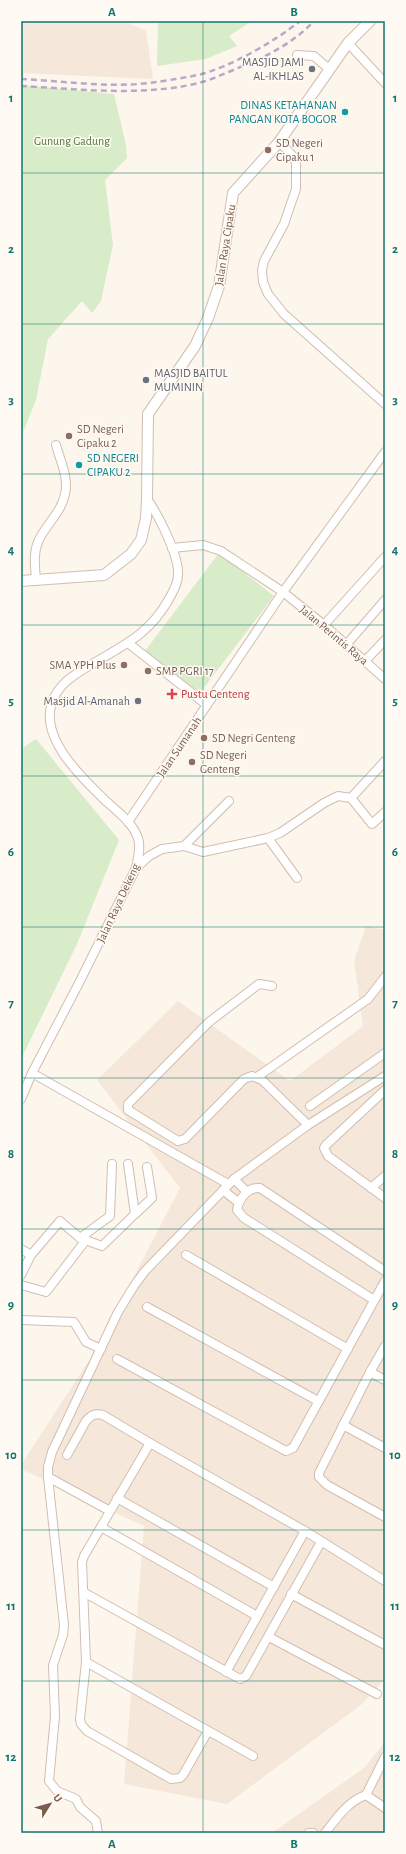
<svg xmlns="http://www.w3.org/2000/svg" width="406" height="1854" font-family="'Alegreya Sans',sans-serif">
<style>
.residential{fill:#f5e8da}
.green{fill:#d8ecc9}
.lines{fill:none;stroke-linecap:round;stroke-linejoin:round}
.minor-casing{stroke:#d1beb0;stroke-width:10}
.tertiary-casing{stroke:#d1beb0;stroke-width:12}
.minor{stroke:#fff;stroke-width:8}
.tertiary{stroke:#fff;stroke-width:10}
.rail{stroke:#b9a8c9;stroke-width:2.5;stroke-dasharray:6 4;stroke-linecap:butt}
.grid{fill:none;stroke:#0f766e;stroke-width:1;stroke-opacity:0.55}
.worship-dot{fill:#6b7280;stroke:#fffaf3;stroke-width:1.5}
.culture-dot{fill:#0f9aa8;stroke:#fffaf3;stroke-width:1.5}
.education-dot{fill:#8d6e63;stroke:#fffaf3;stroke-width:1.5}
.health-dot{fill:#e0444e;stroke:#fffaf3;stroke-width:1.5}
.labels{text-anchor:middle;stroke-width:3;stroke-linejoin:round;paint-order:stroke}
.worship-label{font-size:12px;fill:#5b616d;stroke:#fffaf3;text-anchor:end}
.culture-label{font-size:12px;fill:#0d838f;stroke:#fffaf3;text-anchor:end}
.park-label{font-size:12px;fill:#537a41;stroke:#fffaf3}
.education-label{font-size:12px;fill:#785e54;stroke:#fffaf3;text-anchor:start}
.street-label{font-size:12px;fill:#7a5c4d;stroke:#fffaf3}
.health-label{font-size:12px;fill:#be3a42;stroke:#fffaf3;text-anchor:start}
.neatline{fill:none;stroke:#0f766e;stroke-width:1.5}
.grid-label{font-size:13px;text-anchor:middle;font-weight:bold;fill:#0f766e}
</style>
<rect width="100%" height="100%" fill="#fdf6ec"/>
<g class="residential">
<polygon points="21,21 124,21 146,31 153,79 21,73"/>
<polygon points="366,926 385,930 385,1679 361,1705 227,1804 124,1784 144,1526 21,1469 21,1465 95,1351 180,1188 97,1080 178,1001 290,1081 363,1026 354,961"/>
<polygon points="385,1742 385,1833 272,1833 364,1768"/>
</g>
<g class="green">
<polygon points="158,21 252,21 229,36 237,46 206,59 157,66"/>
<polygon points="21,85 114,94 126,145 127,158 105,180 113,245 101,301 92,313 82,301 48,339 36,400 21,437"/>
<polygon points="219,553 274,596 200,693 145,651"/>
<polygon points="36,739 119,840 77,944 21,1059 21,749"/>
</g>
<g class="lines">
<g class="minor-casing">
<g id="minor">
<polyline points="348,43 385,83"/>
<polyline points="297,55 314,56 329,69"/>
<polyline points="279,142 294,157 296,164 296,189 284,224 264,261 262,270 263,282 268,294 284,314 385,404"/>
<polyline points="172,548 203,545 221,551 283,592 324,625 385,679"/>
<path d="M36 579C35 567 33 554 38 542 45 525 62 512 65 494 69 478 60 460 56 445"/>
<polyline points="324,625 385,557"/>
<polyline points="128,643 207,705"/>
<polyline points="346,645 385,600"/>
<polyline points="365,661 385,640"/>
<polyline points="351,798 372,824 385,812"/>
<polyline points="128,822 283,592 385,452"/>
<polyline points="268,838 297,878"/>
<polyline points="184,846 229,801"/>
<polyline points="136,868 149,856 162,849 184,846 203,852 268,838 280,833 324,803 338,796 351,798 385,761"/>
<polyline points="272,986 259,984 209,1022 128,1104 128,1110 178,1141 185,1139 244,1079 252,1076 262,1080 308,1125"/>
<polyline points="32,1073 228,1184"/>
<polyline points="257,1077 368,999 385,977"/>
<polyline points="385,1090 326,1145 324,1148 328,1156 385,1198"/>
<path d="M21 1099 32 1073 79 983 136 868C138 858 141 848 138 838 133 823 118 812 107 802 84 780 42 741 51 706 57 682 79 672 99 660 130 642 151 631 169 599 174 590 179 581 178 571 177 552 158 514 147 499"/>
<polyline points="310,1106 385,1053"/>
<polyline points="234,1179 247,1192"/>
<polyline points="371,1188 385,1176"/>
<polyline points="223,1190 239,1203"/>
<polyline points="135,1214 152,1198 147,1167"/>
<polyline points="80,1238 102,1246 135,1214 128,1164"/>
<polyline points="21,1249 31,1255 60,1221 80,1238 110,1216 112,1164"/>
<polyline points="186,1255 348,1349"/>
<polyline points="21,1275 31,1255"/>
<polyline points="21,1285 46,1292 86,1240"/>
<path d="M374 1300 244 1218 237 1210C239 1199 247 1187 260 1188L385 1271"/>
<polyline points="147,1307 318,1401"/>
<polyline points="21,1320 74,1322 86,1342 101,1349"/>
<polyline points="117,1359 286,1451 293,1448 385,1281"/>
<polyline points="370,1372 385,1346"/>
<polyline points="385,1380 370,1372 319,1473 319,1477 327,1485 385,1517"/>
<polyline points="343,1425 385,1448"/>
<path d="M67 1455 86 1421C91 1415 95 1413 103 1415L150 1443"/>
<polyline points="48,1477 110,1511"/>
<polyline points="117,1498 274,1587"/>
<polyline points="101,1527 257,1616"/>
<polyline points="85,1593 240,1679 246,1676 321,1542"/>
<polyline points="291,1594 385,1645"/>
<polyline points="269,1637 377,1694"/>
<polyline points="86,1662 253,1756"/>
<polyline points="226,1672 305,1531"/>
<polyline points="208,1731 183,1775 180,1778 171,1779 87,1731 81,1724 80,1719 86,1662 82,1562 84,1556 150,1443 305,1531 385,1581"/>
<polyline points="366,1795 385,1808"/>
<polyline points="98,1833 96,1821 80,1807 76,1799 57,1791 49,1781 55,1716 53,1665 63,1635 64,1625 48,1477 48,1467 52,1452 118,1312 134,1286 145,1271 234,1179 308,1125 385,1076"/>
<polyline points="309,1833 313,1833"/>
<path d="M325 1833C336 1819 348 1801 366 1795L385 1757"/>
</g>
</g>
<g class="tertiary-casing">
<polyline id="tertiary" points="21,581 104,575 131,554 141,540 146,518 147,499 148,414 195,346 208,318 219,286 233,193 279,142 348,43 370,21"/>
</g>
<use href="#minor" class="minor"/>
<use href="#tertiary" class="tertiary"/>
<g class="rail">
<path d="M21 79C63 81 107 88 149 83 165 81 182 78 198 75 230 67 274 42 300 21"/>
<path d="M21 86C80 89 152 98 209 80 222 75 235 69 248 64 273 53 295 41 314 21"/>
</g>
</g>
<path class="grid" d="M203 21V1833M21 173H385M21 324H385M21 474H385M21 625H385M21 776H385M21 927H385M21 1078H385M21 1229H385M21 1380H385M21 1530H385M21 1681H385"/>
<g class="worship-dot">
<circle cx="312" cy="69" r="4"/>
<circle cx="146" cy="380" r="4"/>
<circle cx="138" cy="701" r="4"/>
</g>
<g class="culture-dot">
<circle cx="345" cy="112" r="4"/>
<circle cx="79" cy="465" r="4"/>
</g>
<g class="education-dot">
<circle cx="268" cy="150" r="4"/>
<circle cx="69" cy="436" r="4"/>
<circle cx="124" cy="665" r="4"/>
<circle cx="148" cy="671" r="4"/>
<circle cx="204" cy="738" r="4"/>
<circle cx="192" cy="762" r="4"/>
</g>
<path class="health-dot" d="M170 688h4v4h4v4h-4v4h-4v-4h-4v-4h4z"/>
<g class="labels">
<g class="worship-label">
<text x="304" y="66">MASJID JAMI<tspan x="304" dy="14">AL-IKHLAS</tspan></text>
<text x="154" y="377" text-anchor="start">MASJID BAITUL<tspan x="154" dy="14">MUMININ</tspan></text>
<text x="130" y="705">Masjid Al-Amanah</text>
</g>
<g class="culture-label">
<text x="337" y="109">DINAS KETAHANAN<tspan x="337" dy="14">PANGAN KOTA BOGOR</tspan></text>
<text x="87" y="462" text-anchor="start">SD NEGERI<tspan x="87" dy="14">CIPAKU 2</tspan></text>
</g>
<g class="park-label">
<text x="72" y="145">Gunung Gadung</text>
</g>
<g class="education-label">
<text x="276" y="147">SD Negeri<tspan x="276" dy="14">Cipaku 1</tspan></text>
<text x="77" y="433">SD Negeri<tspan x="77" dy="14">Cipaku 2</tspan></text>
<text x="116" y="669" text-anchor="end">SMA YPH Plus</text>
<text x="156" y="675">SMP PGRI 17</text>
<text x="212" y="742">SD Negri Genteng</text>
<text x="200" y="759">SD Negeri<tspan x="200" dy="14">Genteng</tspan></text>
</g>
<g class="street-label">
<text transform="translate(225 245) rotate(-81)" y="4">Jalan Raya Cipaku</text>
<text transform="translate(334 635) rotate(40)" y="4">Jalan Perintis Raya</text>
<text transform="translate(179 747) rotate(-56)" y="4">Jalan Sumanah</text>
<text transform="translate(118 903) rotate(-65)" y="4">Jalan Raya Dekeng</text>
</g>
<g class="health-label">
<text x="181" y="698">Pustu Genteng</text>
</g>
</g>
<rect width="406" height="1854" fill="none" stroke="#fffaf3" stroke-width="44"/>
<g transform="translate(50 1804) rotate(53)" stroke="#fffaf3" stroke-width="3" paint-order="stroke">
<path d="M0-3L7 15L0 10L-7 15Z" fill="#7a5c4d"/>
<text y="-6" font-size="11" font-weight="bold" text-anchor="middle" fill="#7a5c4d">U</text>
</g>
<rect x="22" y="22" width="362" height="1810" class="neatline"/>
<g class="grid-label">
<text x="112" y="16">A</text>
<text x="294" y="16">B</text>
<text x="11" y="102">1</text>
<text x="395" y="102">1</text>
<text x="11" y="253">2</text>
<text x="395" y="253">2</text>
<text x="11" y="404">3</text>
<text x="395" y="404">3</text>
<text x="11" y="554">4</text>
<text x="395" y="554">4</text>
<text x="11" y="705">5</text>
<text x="395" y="705">5</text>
<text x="11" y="856">6</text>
<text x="395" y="856">6</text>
<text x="11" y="1007">7</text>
<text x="395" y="1007">7</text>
<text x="11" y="1158">8</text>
<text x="395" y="1158">8</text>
<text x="11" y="1309">9</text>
<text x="395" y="1309">9</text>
<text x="11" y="1459">10</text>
<text x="395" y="1459">10</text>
<text x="11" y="1610">11</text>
<text x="395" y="1610">11</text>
<text x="11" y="1761">12</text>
<text x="395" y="1761">12</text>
<text x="112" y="1848">A</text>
<text x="294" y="1848">B</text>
</g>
</svg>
